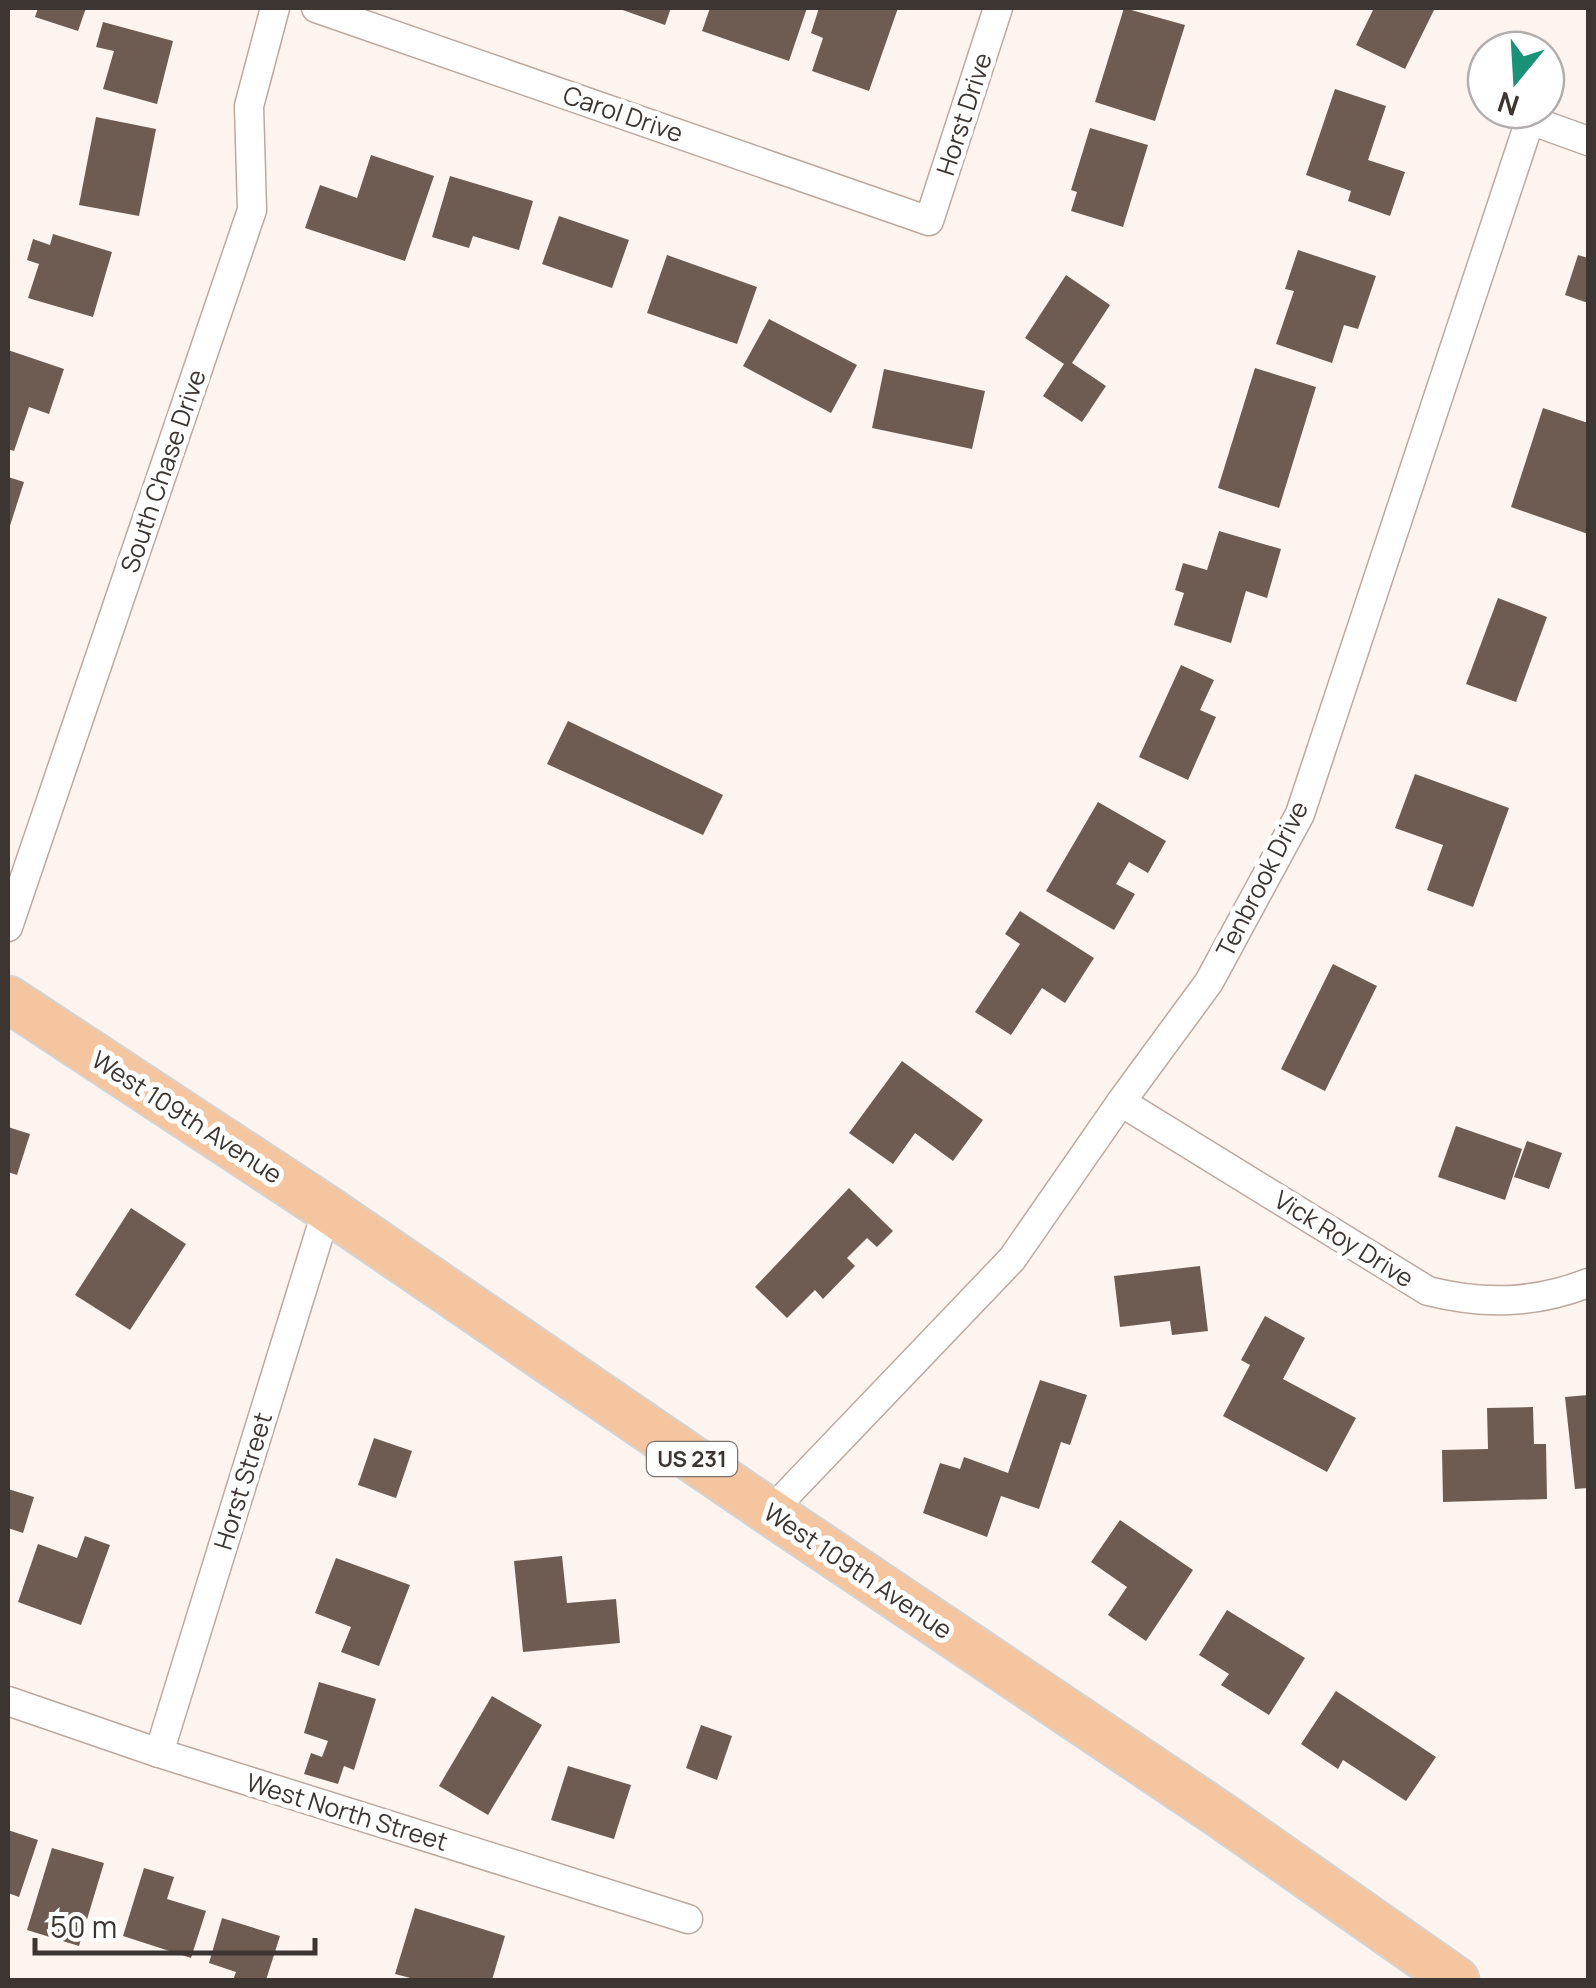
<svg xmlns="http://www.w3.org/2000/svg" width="1596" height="1988" font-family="Manrope,sans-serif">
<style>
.building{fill:#6e5c52}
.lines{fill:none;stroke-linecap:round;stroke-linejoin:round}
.minor-casing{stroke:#bda89e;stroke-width:31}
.primary-casing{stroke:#d4d3d2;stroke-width:49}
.minor{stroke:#fff;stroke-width:28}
.primary{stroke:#f5c59f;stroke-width:45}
.labels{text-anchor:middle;stroke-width:10;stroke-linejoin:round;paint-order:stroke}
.shield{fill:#fff;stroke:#77726f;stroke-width:2.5}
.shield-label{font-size:22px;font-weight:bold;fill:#3d3531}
.street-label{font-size:25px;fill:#3d3531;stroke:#fff}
</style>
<rect width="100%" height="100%" fill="#fdf4f0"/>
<g class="building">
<polygon points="38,8 86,8 78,31 35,17"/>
<polygon points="617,8 671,8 665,25"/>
<polygon points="710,8 807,8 789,61 702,31"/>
<polygon points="819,8 898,8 869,91 812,71 823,38 811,33"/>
<polygon points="1124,8 1185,25 1155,121 1095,102"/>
<polygon points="1374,8 1435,8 1405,69 1356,45"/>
<polygon points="103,22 173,41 157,104 103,89 114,51 96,47"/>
<polygon points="1335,89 1386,106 1368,160 1405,172 1390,216 1348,201 1351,191 1306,175"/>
<polygon points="96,117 156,129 139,216 79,205"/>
<polygon points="1090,128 1148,145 1123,227 1071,211 1077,192 1071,190"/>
<polygon points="371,155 434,176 405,261 305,228 320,185 357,198"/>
<polygon points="450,176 533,201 519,250 473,236 469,248 432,237"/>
<polygon points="559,216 629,240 612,288 542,264"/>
<polygon points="53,234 112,252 93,317 28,298 39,264 27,260 33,239 50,245"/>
<polygon points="1298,250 1376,276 1358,329 1344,325 1332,363 1276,344 1294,291 1285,289"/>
<polygon points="667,255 757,287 737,344 647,313"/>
<polygon points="1578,255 1588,258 1588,303 1565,295"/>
<polygon points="1066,275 1110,305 1072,363 1106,386 1082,422 1043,396 1064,364 1025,338"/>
<polygon points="769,319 857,365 831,413 743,366"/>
<polygon points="8,350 64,369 49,414 29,407 14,451 8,449"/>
<polygon points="1255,368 1316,387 1279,508 1218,488"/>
<polygon points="884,369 985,391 972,449 872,428"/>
<polygon points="1543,408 1588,423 1588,534 1511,507"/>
<polygon points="8,477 24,482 8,532"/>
<polygon points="1219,531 1281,549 1267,598 1246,591 1231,643 1174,625 1184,593 1175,590 1183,563 1207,570"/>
<polygon points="1498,598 1547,617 1516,702 1466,684"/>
<polygon points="1181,665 1214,680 1200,710 1216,717 1188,780 1139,757"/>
<polygon points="568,721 723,795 703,835 547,764"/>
<polygon points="1415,774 1509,808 1473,907 1427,890 1443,845 1395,828"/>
<polygon points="1098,802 1166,841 1148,873 1129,862 1116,884 1135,894 1114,930 1046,891"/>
<polygon points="1020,911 1094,958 1065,1003 1042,988 1011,1035 975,1012 1020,944 1005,934"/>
<polygon points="1333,964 1377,986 1325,1091 1281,1069"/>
<polygon points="902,1061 983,1120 953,1161 915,1133 893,1164 849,1133"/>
<polygon points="1456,1126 1522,1149 1505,1200 1438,1177"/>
<polygon points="8,1127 30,1134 17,1175 8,1172"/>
<polygon points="1527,1141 1562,1153 1549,1189 1514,1177"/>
<polygon points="849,1188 893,1231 877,1247 867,1238 847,1258 855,1266 823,1299 815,1290 787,1318 755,1287"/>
<polygon points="131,1208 186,1244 130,1330 75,1295"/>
<polygon points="1200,1266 1208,1331 1172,1335 1170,1321 1120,1327 1114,1276"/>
<polygon points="1265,1316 1305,1338 1283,1379 1356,1418 1327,1472 1223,1416 1250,1365 1241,1360"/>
<polygon points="1040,1380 1087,1395 1070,1445 1061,1442 1039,1509 1001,1496 987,1537 923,1513 940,1463 960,1469 964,1457 1008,1473"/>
<polygon points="1588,1395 1588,1488 1575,1489 1565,1397"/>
<polygon points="1533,1407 1534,1444 1546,1444 1547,1499 1443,1502 1442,1450 1488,1449 1487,1408"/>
<polygon points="374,1438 412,1451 396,1498 358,1485"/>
<polygon points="8,1489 34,1497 23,1533 8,1528"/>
<polygon points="1120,1520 1193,1570 1146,1641 1108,1615 1127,1587 1091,1562"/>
<polygon points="85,1536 110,1545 81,1625 18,1602 38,1544 77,1558"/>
<polygon points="562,1556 567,1603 616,1599 620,1643 523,1652 514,1561"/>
<polygon points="336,1558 410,1585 379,1666 341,1652 351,1627 315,1613"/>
<polygon points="1227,1610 1305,1658 1269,1715 1221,1685 1229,1674 1199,1655"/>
<polygon points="319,1682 376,1699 354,1770 344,1766 338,1784 304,1774 311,1753 322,1757 328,1741 304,1733"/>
<polygon points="1336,1691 1436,1757 1406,1801 1343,1760 1338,1769 1301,1744"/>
<polygon points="492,1696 542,1725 488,1815 439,1786"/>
<polygon points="701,1725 732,1736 717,1780 686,1768"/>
<polygon points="568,1766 631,1785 614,1839 551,1820"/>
<polygon points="8,1830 38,1840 19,1897 8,1893"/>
<polygon points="52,1848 104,1863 79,1946 27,1930"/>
<polygon points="144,1868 174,1877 167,1899 206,1911 191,1958 123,1936"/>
<polygon points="415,1908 505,1936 492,1980 418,1980 395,1974"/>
<polygon points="222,1918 280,1936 266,1980 233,1980 236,1972 209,1963"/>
</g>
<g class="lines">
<g class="minor-casing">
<g id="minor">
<polyline points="316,8 929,221 998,8"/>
<polyline points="8,927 252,210 249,106 275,8"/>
<path d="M1121 1102 1428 1291C1484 1305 1534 1304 1588 1283"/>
<polyline points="770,1512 1012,1259 1121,1102 1209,982 1300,814 1530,120 1588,141"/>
<polyline points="8,1701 159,1753 688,1919"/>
<polyline points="159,1753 327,1209"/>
</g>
</g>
<g class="primary-casing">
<polyline id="primary" points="8,999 327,1209 770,1512 1222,1816 1456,1980"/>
</g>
<use href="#minor" class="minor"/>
<use href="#primary" class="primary"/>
</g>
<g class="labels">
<rect class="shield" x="647" y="1442" width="90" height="34" rx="8"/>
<g class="shield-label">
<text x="692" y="1467">US 231</text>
</g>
<g class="street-label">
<text transform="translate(623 114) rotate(19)" y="9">Carol Drive</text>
<text transform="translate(964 114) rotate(-72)" y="9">Horst Drive</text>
<text transform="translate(163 471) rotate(-71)" y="9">South Chase Drive</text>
<text transform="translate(1262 879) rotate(-63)" y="9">Tenbrook Drive</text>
<text transform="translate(187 1117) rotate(33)" y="9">West 109th Avenue</text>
<text transform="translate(1344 1239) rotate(32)" y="9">Vick Roy Drive</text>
<text transform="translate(243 1481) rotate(-73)" y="9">Horst Street</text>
<text transform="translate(858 1571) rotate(34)" y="9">West 109th Avenue</text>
<text transform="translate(347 1812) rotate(17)" y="9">West North Street</text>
</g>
</g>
<rect width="1596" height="1988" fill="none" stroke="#3d3531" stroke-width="20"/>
<g transform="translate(1516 80) rotate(198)"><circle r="48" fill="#ffffff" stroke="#b1aead" stroke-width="2.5"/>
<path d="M0-8L18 38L0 25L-18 38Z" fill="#199278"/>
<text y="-15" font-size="28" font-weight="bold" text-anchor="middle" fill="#3d3531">N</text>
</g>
<path d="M35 1938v15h280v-15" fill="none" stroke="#3d3531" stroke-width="5"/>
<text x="50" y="1938" font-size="30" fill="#3d3531" stroke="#ffffff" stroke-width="8" paint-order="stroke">50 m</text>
</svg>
